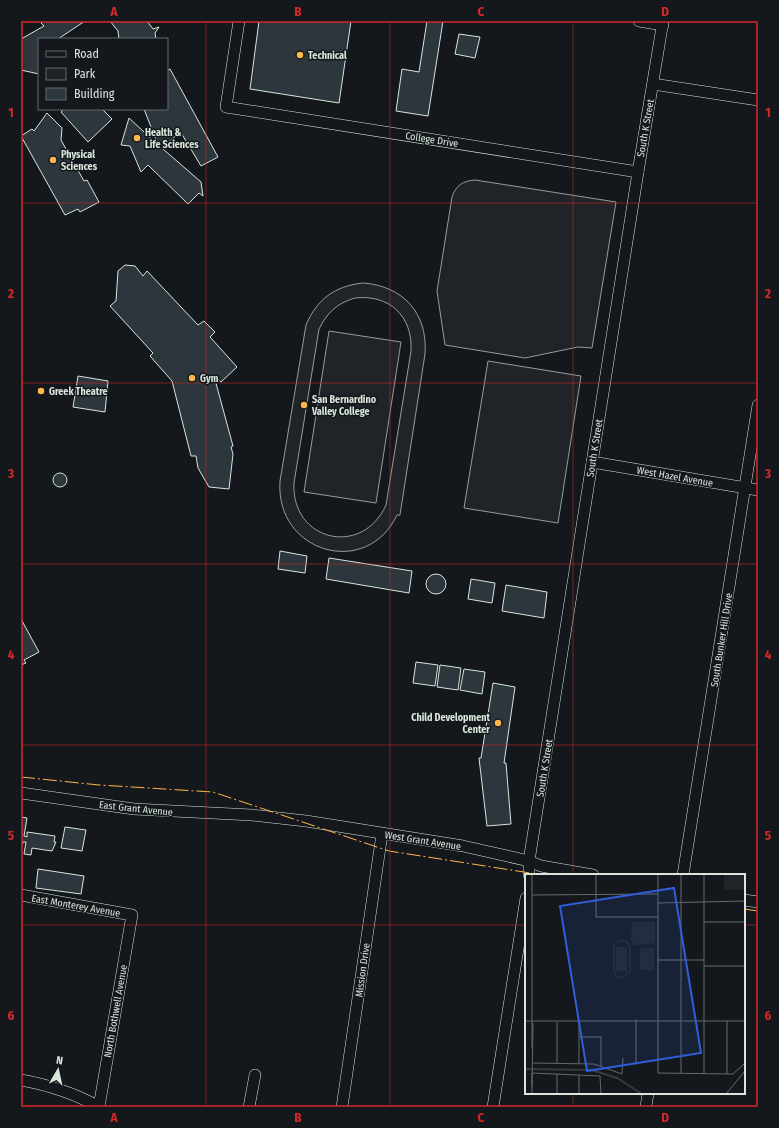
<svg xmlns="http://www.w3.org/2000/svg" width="779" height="1128" font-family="'Fira Sans Condensed',sans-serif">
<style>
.green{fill:#202428;stroke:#939e99;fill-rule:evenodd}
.building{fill:#2c363c;stroke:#d8e6dc}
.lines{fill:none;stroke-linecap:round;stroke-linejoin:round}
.minor-casing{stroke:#d8e6dc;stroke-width:12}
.minor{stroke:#14181c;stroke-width:11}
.power{stroke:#ffb74d;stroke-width:1;stroke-dasharray:14 3 2 3;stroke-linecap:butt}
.grid{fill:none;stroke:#d62828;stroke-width:1;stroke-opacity:0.55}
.poi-dot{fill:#ffb74d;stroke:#14181c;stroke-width:1.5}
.labels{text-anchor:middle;stroke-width:3;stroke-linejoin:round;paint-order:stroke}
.poi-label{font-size:10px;font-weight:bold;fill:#d8e6dc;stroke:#14181c;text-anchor:start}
.street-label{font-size:10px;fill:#d8e6dc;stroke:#14181c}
.inset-river{fill:none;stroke:#363b3e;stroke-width:2}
.inset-road{fill:none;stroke:#626a69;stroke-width:1}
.view{fill:#305dd8;fill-opacity:0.15;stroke:#305dd8;stroke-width:2}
.inset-edge{fill:none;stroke:#d8e6dc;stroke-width:2}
.neatline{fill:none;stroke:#d62828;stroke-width:1.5}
.grid-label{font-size:13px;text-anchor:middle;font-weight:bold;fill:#d62828}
</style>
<rect width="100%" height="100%" fill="#14181c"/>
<g class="green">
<path d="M475 180 616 202 592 348 578 347 525 358 445 345 437 291 452 197C456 185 463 181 475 180Z"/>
<path d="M363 283C403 286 428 313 425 354L400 515H397C367 579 275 553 280 481L306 325C317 299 335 286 363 283ZM355 298C389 294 413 316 411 351L386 505C362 558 291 541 294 483L319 329C327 313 337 303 355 298Z"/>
<polygon points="329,331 401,342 376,503 304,492"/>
<polygon points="488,361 581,376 558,523 464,508"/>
</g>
<g class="building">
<polygon points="44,21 85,21 58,39 39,39 39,74 21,70 21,39 44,26 41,23"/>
<polygon points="110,21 147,21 153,29 159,27 155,33 156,39 119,39 118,31"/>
<polygon points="259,21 351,21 339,103 250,89"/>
<polygon points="427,21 443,21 428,116 396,111 402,69 419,72"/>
<polygon points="459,34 480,37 475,58 455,54"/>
<polygon points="170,69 218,157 201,166 180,131 163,149 201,182 203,196 199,193 188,204 148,165 141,172 130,146 121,145 129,118 158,145 144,109 167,109 167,71"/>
<polygon points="64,109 102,109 112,119 88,142 61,112"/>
<polygon points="47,113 62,128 61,140 84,181 87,180 99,202 80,212 78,209 65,215 21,136 32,129 34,131"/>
<polygon points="125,265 135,266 143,276 147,271 198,325 204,321 215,332 210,337 237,367 221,382 214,376 233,446 231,447 233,454 229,489 209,487 198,468 196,456 191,456 172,381 150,356 153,353 110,306 116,301 118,271"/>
<polygon points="78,376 108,381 105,412 73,407"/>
<circle cx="60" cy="480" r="7"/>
<polygon points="280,551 307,556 305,573 278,569"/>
<polygon points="329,558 412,571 409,593 326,579"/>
<circle cx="436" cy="584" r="10"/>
<polygon points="471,579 495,583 492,603 468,599"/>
<polygon points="506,585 547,592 544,618 502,611"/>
<polygon points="21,619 39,652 24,660 26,663 21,665"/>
<polygon points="416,662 438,665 435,686 413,683"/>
<polygon points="440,665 461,668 458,690 437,687"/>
<polygon points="464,669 485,672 482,694 460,690"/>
<polygon points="493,683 515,687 504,763 506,763 511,824 487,826 479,758 481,758"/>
<polygon points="21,817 27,818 24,836 27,837 27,832 55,836 54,842 56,842 52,851 32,848 31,855 24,854 26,842 23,842 21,850"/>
<polygon points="65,827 86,830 82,851 61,848"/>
<polygon points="38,869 84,876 81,894 36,888"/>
</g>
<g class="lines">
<g class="minor-casing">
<g id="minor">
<polyline points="239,21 226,107 638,172"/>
<polyline points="639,21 663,25"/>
<polyline points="653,84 758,100"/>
<polyline points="592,462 758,490"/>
<polyline points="21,793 134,809 252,815 306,821 463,846 529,861 541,866 593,875"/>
<polyline points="529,875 529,861 638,172 663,21"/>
<polyline points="683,875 758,405"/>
<polyline points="21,895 132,915 99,1107"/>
<polyline points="744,900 758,902"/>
<path d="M21 1080C49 1085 74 1093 99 1107"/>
<polyline points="249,1107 255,1075"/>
<polyline points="342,1107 382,834"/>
<polyline points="493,1107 526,898"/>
<polyline points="646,1107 648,1093"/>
</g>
</g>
<use href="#minor" class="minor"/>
<g class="power">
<polyline points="21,777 99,785 213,792 389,851 543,875"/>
<polyline points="744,909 758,911"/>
</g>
</g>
<path class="grid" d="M206 21V1107M390 21V1107M573 21V875M21 203H758M21 383H758M21 564H758M21 745H758M21 925H526M744 925H758M573 1093V1107"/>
<g class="poi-dot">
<circle cx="300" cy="55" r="4"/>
<circle cx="137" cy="138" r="4"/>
<circle cx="53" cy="160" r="4"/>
<circle cx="192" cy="378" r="4"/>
<circle cx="41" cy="391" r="4"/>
<circle cx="304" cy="405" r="4"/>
<circle cx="498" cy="723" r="4"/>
</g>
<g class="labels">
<g class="poi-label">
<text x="308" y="59">Technical</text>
<text x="145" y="136">Health &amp;<tspan x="145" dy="12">Life Sciences</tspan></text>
<text x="61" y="158">Physical<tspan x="61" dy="12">Sciences</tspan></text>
<text x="200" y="382">Gym</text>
<text x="49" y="395">Greek Theatre</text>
<text x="312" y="403">San Bernardino<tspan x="312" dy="12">Valley College</tspan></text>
<text x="490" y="721" text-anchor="end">Child Development<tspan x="490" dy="12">Center</tspan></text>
</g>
<g class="street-label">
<text transform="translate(645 128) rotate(-80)" y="4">South K Street</text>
<text transform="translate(432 139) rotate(9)" y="4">College Drive</text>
<text transform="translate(594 448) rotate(-81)" y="4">South K Street</text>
<text transform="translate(675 476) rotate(10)" y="4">West Hazel Avenue</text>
<text transform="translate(721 640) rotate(-81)" y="4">South Bunker Hill Drive</text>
<text transform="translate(544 768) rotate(-81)" y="4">South K Street</text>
<text transform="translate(136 808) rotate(6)" y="4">East Grant Avenue</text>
<text transform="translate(423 840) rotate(9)" y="4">West Grant Avenue</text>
<text transform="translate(76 905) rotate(10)" y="4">East Monterey Avenue</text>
<text transform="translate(362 970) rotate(-82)" y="4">Mission Drive</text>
<text transform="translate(115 1011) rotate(-80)" y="4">North Bothwell Avenue</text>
</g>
</g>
<g transform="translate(525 874)">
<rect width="220" height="220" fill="#14181c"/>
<path d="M199 0H220V16H199ZM107 48H130V69L109 72 106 65ZM93 66H101L106 72V98L98 105 92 104 88 98V73ZM94 68H100L104 74V97L97 103 91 101 90 96V73ZM91 73H102V97H91ZM115 74H129V96H115Z" fill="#202428" fill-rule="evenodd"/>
<path class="inset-river" d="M0 195 67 196 92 204 117 220"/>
<path class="inset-road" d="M71 0V43H133M133 0V199L208 200 220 189M7 21 133 20M133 29 220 27M179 48H220M133 86H179M179 92H220M111 145V189M0 147H220M54 148V189M54 163H76V192M7 174V0M7 189 69 190 97 200 98 184M32 190V148M7 199 75 202 76 220M7 199V220M156 200V0M179 200V0M202 200V147M54 201V220M7 213 8 149M32 220V200M201 220 220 197"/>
<path class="view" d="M149 14 176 179 62 197 35 32Z"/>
<rect width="220" height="220" class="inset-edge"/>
</g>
<rect width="779" height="1128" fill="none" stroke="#14181c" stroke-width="44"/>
<rect x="38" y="38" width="130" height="72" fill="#14181c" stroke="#626a69"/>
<rect x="46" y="51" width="20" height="6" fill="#14181c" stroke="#626a69"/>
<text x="74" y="58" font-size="12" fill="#d8e6dc">Road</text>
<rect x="46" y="68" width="20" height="12" fill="#202428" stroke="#626a69"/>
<text x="74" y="78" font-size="12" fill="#d8e6dc">Park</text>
<rect x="46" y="88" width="20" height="12" fill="#2c363c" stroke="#626a69"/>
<text x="74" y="98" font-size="12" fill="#d8e6dc">Building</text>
<g transform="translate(58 1070) rotate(9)" stroke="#14181c" stroke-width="3" paint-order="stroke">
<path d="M0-3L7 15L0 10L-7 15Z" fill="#d8e6dc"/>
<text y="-6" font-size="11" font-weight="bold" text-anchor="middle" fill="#d8e6dc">N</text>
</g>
<rect x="22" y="22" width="735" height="1084" class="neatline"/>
<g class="grid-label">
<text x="114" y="16">A</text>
<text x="298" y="16">B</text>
<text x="481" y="16">C</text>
<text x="665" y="16">D</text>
<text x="11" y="117">1</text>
<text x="768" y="117">1</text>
<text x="11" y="298">2</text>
<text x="768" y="298">2</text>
<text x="11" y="478">3</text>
<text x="768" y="478">3</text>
<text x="11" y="659">4</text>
<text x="768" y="659">4</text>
<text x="11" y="840">5</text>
<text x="768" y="840">5</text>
<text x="11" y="1020">6</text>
<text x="768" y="1020">6</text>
<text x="114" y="1122">A</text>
<text x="298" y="1122">B</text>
<text x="481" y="1122">C</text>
<text x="665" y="1122">D</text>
</g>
</svg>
